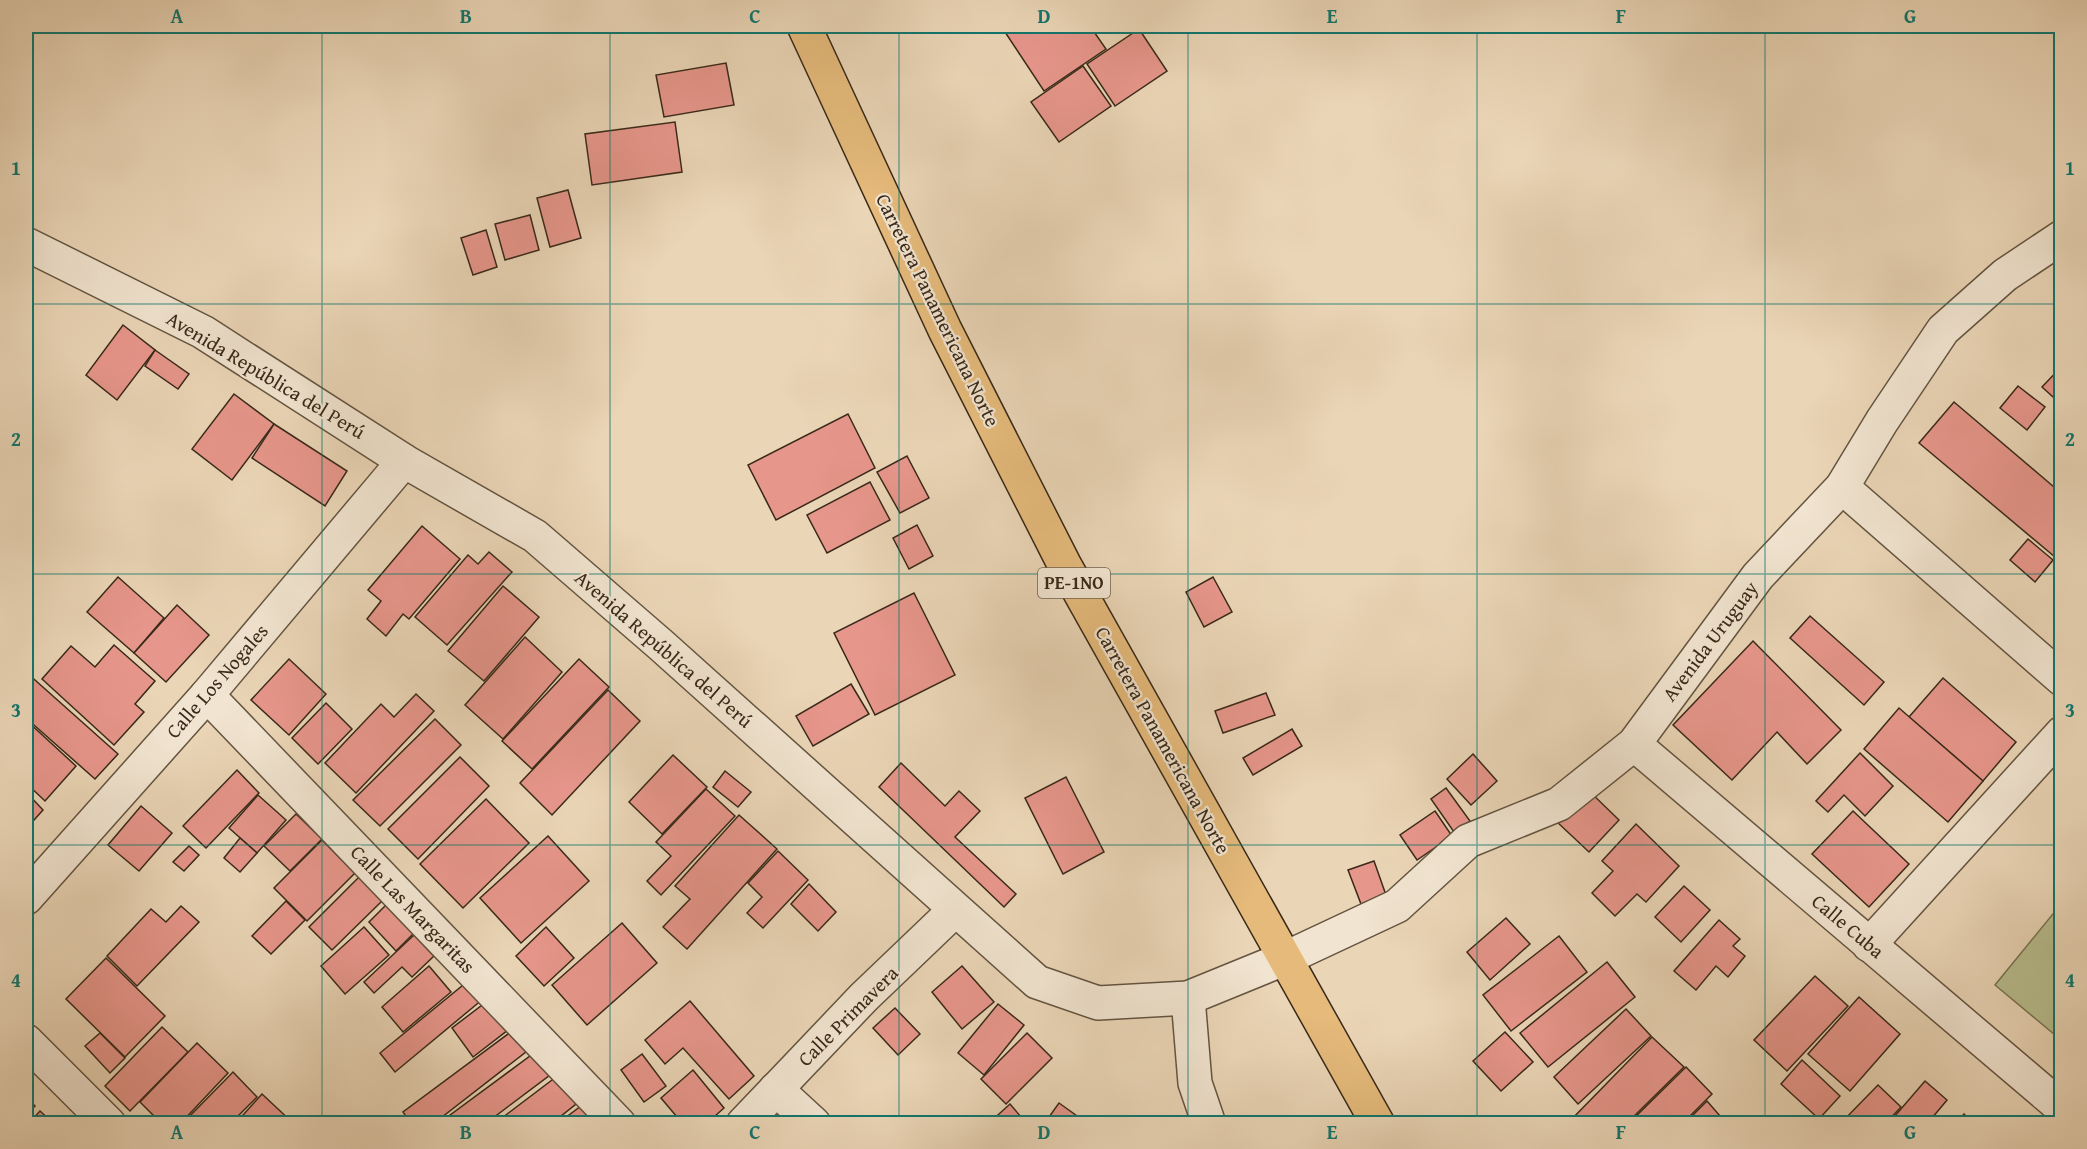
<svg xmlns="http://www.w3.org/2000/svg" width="2087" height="1149" font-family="'Gentium Book Plus',serif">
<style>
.green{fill:#b8bd8d;stroke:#787353;stroke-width:1.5}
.building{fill:#e7968b;stroke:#382919;stroke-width:1.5}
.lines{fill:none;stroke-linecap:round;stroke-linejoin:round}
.street-casing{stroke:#645440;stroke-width:36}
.primary-casing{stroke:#382919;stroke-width:36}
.street{stroke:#f1e4d0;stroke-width:33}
.primary{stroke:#e5ba7b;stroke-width:33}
.grid{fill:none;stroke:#0f766e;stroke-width:1.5;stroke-opacity:0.55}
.labels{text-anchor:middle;stroke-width:4.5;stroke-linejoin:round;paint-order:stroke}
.shield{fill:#f1e4d0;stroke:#706150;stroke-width:1.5}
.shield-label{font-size:18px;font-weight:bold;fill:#382919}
.street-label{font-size:20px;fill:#382919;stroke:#f1e4d0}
.neatline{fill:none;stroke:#0f766e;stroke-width:2}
.grid-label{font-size:20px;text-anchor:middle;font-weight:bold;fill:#0f766e}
</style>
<rect width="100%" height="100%" fill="#ead5b6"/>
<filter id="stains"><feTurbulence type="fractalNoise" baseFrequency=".00333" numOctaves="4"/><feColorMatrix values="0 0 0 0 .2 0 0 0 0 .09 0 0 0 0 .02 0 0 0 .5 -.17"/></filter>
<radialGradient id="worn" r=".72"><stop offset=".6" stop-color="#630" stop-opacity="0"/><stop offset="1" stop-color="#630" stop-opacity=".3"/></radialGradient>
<polygon class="green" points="2061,904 2061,1040 1995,985"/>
<g class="building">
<polygon points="1001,26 1090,26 1106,49 1044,91"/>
<polygon points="1139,29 1167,71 1115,106 1087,64"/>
<polygon points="726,63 734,105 664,117 656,75"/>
<polygon points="1083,66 1111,106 1059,142 1031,102"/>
<polygon points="675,122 682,172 592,185 585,134"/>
<polygon points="568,190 581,238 550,247 537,198"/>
<polygon points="530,215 539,250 505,260 495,224"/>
<polygon points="486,230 497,267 473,275 461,238"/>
<polygon points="123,325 155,350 117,400 86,375"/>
<polygon points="155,350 189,374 178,389 145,366"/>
<polygon points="2062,366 2062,405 2042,387"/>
<polygon points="2018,386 2045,407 2027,430 2000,408"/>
<polygon points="234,394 274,424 232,480 192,449"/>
<polygon points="1954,402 2054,487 2062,478 2062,548 2055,557 1919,443"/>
<polygon points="848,414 875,468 776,520 748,465"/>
<polygon points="274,424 347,471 325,506 252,458"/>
<polygon points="907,456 929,498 900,513 877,472"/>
<polygon points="870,482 890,520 827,553 807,515"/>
<polygon points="917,525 933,556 909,569 893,538"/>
<polygon points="422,526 460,559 409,619 403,614 386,636 367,619 381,601 368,590"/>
<polygon points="2028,539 2053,560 2035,582 2010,560"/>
<polygon points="489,552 512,572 447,645 415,617 468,555 478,564"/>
<polygon points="118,577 164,618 134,653 87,612"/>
<polygon points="1213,577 1232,612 1204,627 1186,592"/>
<polygon points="503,586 539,617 484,681 448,651"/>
<polygon points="914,593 955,675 875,715 834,633"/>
<polygon points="177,605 209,635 166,682 134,653"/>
<polygon points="1810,616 1884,682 1864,705 1790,638"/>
<polygon points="525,637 562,672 503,739 465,705"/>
<polygon points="1753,641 1841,730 1807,764 1777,732 1732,780 1673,725"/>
<polygon points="114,645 155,681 135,704 144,712 114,745 42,679 71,646 95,667"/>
<polygon points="289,659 326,694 289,735 251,700"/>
<polygon points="579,659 609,687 532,769 502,741"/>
<polygon points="26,672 118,754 95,779 26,718"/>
<polygon points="1943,678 2016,742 1983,781 1909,717"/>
<polygon points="851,684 869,714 813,746 796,716"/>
<polygon points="608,690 640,721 552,815 520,783"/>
<polygon points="1266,693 1275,715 1223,733 1215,711"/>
<polygon points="416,694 434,711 356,793 325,763 381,704 394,717"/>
<polygon points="326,703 352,729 318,764 292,738"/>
<polygon points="1899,708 1983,781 1948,822 1864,749"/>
<polygon points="435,719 461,745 380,826 353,800"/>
<polygon points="26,720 76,766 45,801 26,783"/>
<polygon points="1292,729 1302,746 1253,775 1243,758"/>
<polygon points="1860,753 1893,786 1865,816 1844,795 1828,812 1816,801"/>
<polygon points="1473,754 1497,781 1471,805 1447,779"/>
<polygon points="673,755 707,787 662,834 629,802"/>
<polygon points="460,757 489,786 418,859 388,829"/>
<polygon points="901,763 945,806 959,791 980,811 955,837 1016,894 1004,907 879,787"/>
<polygon points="237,770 259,793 206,848 183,826"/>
<polygon points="725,771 751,792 738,807 713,787"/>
<polygon points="1066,777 1104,852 1063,874 1025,798"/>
<polygon points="1446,788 1470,821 1454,832 1431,799"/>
<polygon points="706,789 735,816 661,895 647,881 671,856 656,842"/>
<polygon points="1587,789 1619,820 1589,852 1556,821"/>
<polygon points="26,792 43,810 26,829"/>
<polygon points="258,795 286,820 257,853 229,828"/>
<polygon points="486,799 529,843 463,908 420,864"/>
<polygon points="141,806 172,833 139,871 108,845"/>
<polygon points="1435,811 1452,836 1417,860 1400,835"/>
<polygon points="1853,811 1909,864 1869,907 1812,854"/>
<polygon points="296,814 322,839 290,871 264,846"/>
<polygon points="739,815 777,849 687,949 663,927 690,899 675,886"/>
<polygon points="1636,824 1679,866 1646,902 1637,894 1615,916 1592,893 1613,871 1602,861"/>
<polygon points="548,836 589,881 521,943 480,898"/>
<polygon points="240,838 257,853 240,872 224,858"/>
<polygon points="322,840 355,873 307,921 274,888"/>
<polygon points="189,846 199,855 184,871 173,862"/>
<polygon points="778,851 808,880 763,928 747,913 762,897 748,883"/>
<polygon points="1374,861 1386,895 1361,904 1348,870"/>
<polygon points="359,877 382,901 332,950 309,927"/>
<polygon points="809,884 836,912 818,931 791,904"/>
<polygon points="1684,886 1710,910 1681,942 1655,917"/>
<polygon points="286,901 305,920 271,954 252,936"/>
<polygon points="389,902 416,931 396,951 369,922"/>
<polygon points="181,906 199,922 137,986 107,956 151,909 166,922"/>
<polygon points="1506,918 1530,944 1490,980 1467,952"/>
<polygon points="1719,920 1740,939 1733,946 1745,956 1728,977 1716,966 1696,990 1674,971"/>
<polygon points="622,923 657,963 587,1025 552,985"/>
<polygon points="364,927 389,955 345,994 321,966"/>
<polygon points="546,927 574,958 544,986 516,956"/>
<polygon points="414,935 434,956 412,977 402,967 374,993 364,982"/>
<polygon points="1559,936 1587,972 1511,1031 1483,995"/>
<polygon points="106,958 165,1016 125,1057 66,999"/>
<polygon points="1607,962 1635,997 1548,1067 1520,1033"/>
<polygon points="429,966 451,992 403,1032 382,1007"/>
<polygon points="962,966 994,1002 962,1029 932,992"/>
<polygon points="1815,976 1848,1006 1787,1071 1754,1040"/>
<polygon points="468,981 483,999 395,1072 380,1053"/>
<polygon points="1859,997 1900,1034 1850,1091 1808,1054"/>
<polygon points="490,999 512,1027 473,1057 452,1028"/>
<polygon points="690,1001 754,1076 729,1099 683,1048 665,1064 645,1040"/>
<polygon points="998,1004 1024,1025 984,1075 958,1053"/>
<polygon points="895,1008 920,1034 898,1055 873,1028"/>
<polygon points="1626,1009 1651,1036 1578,1104 1554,1077"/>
<polygon points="162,1027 188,1052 130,1111 105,1086"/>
<polygon points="516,1028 531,1048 433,1124 411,1124 403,1112"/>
<polygon points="1505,1032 1533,1062 1501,1091 1473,1061"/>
<polygon points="100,1033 125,1058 110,1073 85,1046"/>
<polygon points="1027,1033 1052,1058 1006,1104 981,1079"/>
<polygon points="1652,1037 1684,1067 1626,1124 1567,1124"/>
<polygon points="197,1043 228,1073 180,1124 162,1124 140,1102"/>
<polygon points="534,1053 550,1075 485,1124 438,1124"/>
<polygon points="642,1054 666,1086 644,1102 621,1070"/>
<polygon points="1802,1060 1840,1096 1819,1119 1781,1084"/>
<polygon points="1686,1067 1712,1094 1682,1124 1628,1124"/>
<polygon points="693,1070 724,1108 706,1124 683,1124 661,1098"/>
<polygon points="233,1072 257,1097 230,1124 182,1124"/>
<polygon points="556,1077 576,1104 551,1124 494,1124"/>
<polygon points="1925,1081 1947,1100 1927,1124 1888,1124"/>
<polygon points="1878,1085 1901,1107 1885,1124 1840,1124"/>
<polygon points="262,1094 294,1124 235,1124"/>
<polygon points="26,1097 35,1106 26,1115"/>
<polygon points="1707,1101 1727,1124 1684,1124"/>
<polygon points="585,1103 602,1124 557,1124"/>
<polygon points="1059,1103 1084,1121 1082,1124 1044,1124"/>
<polygon points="1010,1104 1027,1124 988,1124"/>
<polygon points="40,1111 54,1124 28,1124"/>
<polygon points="1964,1114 1973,1124 1955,1124"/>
</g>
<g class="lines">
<g class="street-casing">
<g id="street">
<polyline points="26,244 203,332 404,461 535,536 661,645 1037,982 1098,1003 1188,998 1286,958 1397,906 1468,841 1559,804 1634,744 1758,576 1842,487 1882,421 1943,330 2005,275 2062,237"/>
<polyline points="1842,487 2062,679"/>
<polyline points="207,695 619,1124"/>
<polyline points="1634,744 2062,1108"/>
<polyline points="26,898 207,695 404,461"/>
<polyline points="1869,945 2062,733"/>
<polyline points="1188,998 1195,1083 1209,1124"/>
<polyline points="26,1041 109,1124"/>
<polyline points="776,1089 814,1124"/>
<polyline points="743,1124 864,997 955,910"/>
</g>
</g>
<g class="primary-casing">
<polyline id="primary" points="804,26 945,330 1064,564 1378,1124"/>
</g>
<use href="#street" class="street"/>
<use href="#primary" class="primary"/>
</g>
<path class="grid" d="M322 26V1124M610 26V1124M899 26V1124M1188 26V1124M1477 26V1124M1765 26V1124M26 304H2062M26 574H2062M26 845H2062"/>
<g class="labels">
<rect class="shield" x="1038" y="568" width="72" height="30" rx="4.5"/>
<g class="shield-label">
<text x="1074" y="589">PE-1NO</text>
</g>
<g class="street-label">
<text transform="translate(938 310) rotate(64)" y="7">Carretera Panamericana Norte</text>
<text transform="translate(266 375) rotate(31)" y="7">Avenida República del Perú</text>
<text transform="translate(1710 641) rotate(-53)" y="7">Avenida Uruguay</text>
<text transform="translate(664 649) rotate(41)" y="7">Avenida República del Perú</text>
<text transform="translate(217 681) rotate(-49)" y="7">Calle Los Nogales</text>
<text transform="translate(1163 740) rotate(61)" y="7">Carretera Panamericana Norte</text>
<text transform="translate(413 909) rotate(46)" y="7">Calle Las Margaritas</text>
<text transform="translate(1848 926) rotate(40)" y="7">Calle Cuba</text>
<text transform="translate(848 1016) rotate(-45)" y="7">Calle Primavera</text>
</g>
</g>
<rect width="2087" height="1149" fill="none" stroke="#ead5b6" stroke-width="66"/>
<rect x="33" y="33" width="2021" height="1083" class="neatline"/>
<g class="grid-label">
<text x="177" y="23">A</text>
<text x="466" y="23">B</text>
<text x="755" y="23">C</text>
<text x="1044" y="23">D</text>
<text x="1332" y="23">E</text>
<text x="1621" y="23">F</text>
<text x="1910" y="23">G</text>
<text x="16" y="175">1</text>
<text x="2070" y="175">1</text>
<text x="16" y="446">2</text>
<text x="2070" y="446">2</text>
<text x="16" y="717">3</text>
<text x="2070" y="717">3</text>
<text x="16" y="987">4</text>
<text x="2070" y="987">4</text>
<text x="177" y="1139">A</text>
<text x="466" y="1139">B</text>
<text x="755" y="1139">C</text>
<text x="1044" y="1139">D</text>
<text x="1332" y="1139">E</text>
<text x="1621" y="1139">F</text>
<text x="1910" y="1139">G</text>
</g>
<rect width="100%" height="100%" filter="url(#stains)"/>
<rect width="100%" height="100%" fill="url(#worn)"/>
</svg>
